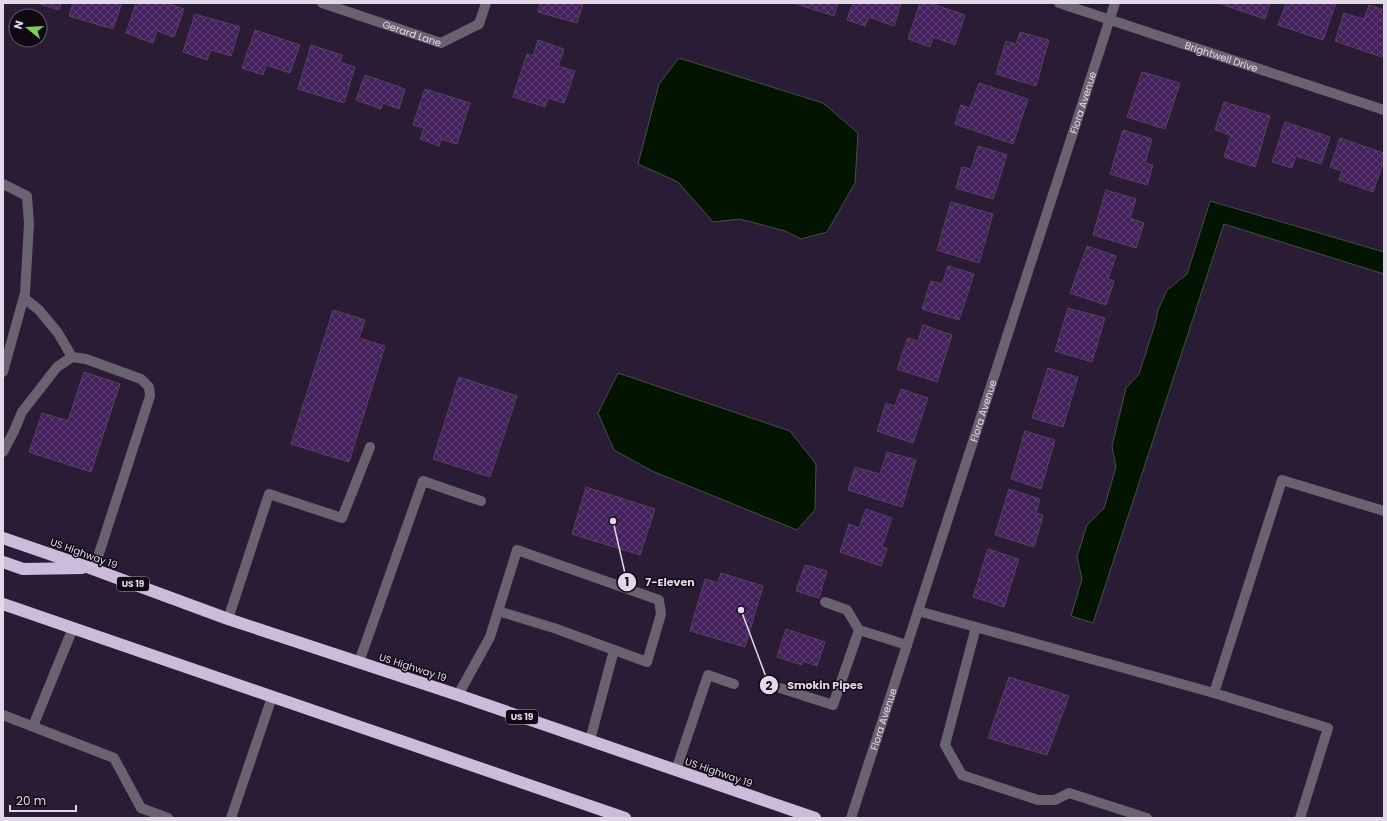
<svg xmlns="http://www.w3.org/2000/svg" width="1387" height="821" font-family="Poppins,sans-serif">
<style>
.water{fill:#031500;stroke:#465046}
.building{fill:url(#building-cross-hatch);stroke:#53445f}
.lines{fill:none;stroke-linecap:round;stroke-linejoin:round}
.minor{stroke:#69626f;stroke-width:10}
.highway{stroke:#ccbbda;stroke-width:12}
.labels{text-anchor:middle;stroke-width:3;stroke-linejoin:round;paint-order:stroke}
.shield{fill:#0f0914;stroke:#a29aa8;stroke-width:1}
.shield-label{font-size:9px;font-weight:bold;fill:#e1d8e8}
.street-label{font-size:10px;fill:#e1d8e8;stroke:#0f0914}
.leader{fill:none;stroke:#e1d8e8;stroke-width:1.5}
.callout-dot{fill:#e1d8e8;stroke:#0f0914;stroke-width:1.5}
.mark-label{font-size:12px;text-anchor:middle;font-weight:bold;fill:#111}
.callout-label{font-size:11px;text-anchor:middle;font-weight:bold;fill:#e1d8e8;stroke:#0f0914;stroke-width:3;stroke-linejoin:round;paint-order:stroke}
</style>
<defs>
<pattern id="building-cross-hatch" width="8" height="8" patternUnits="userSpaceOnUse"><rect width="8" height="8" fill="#44205c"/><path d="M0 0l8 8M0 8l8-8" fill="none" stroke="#5f4073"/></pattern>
</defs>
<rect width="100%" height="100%" fill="#291c34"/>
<g class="water">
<polygon points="679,58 823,103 858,133 855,183 827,232 801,239 785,231 740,219 713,222 678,182 638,164 659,84"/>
<polygon points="1210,201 1384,252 1384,274 1224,224 1093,623 1071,616 1082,579 1077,557 1087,525 1104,508 1116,467 1112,446 1126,388 1139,374 1155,324 1158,310 1167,290 1187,274"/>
<polygon points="618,373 790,431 816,464 815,510 797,530 652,471 614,450 598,413"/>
</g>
<g class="building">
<polygon points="37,3 61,3 59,10"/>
<polygon points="73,3 122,3 113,29 69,16"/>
<polygon points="136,3 166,3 184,9 174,37 157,31 153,43 126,33"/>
<polygon points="540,3 583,3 577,23 538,12"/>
<polygon points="793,3 838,3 834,16"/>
<polygon points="853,3 901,3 894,26 869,17 865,26 847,20"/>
<polygon points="920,3 930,3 965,15 955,45 933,37 930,47 908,39"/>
<polygon points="1218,3 1270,3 1265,19"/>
<polygon points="1286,3 1310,3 1316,5 1317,3 1336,3 1323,40 1278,25"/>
<polygon points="1369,5 1384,10 1384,50 1382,57 1335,41 1344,13 1364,19"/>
<polygon points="195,14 240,27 231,56 211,50 207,60 183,52"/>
<polygon points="255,30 300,45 290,73 266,65 263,75 242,68"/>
<polygon points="1020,32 1049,40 1036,86 996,74 1006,41 1016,44"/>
<polygon points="538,40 564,49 558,66 575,71 564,103 548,98 545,107 513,97 527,54 533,56"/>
<polygon points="311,45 342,55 340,62 355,67 344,103 298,89"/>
<polygon points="1142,72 1180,83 1165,129 1127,117"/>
<polygon points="365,75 405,89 399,109 383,103 381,109 356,100"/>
<polygon points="979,83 1028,99 1013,144 955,124 961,105 970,108"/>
<polygon points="425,89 470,103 457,144 441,139 439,146 420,139 424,128 413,125"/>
<polygon points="1224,102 1270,116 1255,167 1224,157 1231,135 1215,130"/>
<polygon points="1285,122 1330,137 1321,164 1296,156 1292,168 1272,162"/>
<polygon points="1123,130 1152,139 1145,163 1153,165 1147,185 1110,174"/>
<polygon points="1340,138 1384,153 1384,160 1373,192 1339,180 1342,171 1330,167"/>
<polygon points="978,146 1007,155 993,199 956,188 962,167 971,169"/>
<polygon points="1106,190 1136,199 1130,218 1144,223 1136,248 1093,235"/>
<polygon points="951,202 993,214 979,263 937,250"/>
<polygon points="1087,246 1116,256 1108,279 1114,281 1106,305 1070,293"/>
<polygon points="948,266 974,274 959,320 922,309 931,281 942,284"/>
<polygon points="1068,308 1105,318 1092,362 1055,351"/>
<polygon points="333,310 365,320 359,338 385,346 349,462 291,444"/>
<polygon points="923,325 952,335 937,382 897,369 908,338 918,341"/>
<polygon points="1048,368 1078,377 1063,427 1032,418"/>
<polygon points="84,372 120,384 91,472 29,452 42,413 68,421"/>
<polygon points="459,377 517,396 490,477 433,459"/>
<polygon points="901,389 928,398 913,443 877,431 886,403 895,406"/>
<polygon points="1025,431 1055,440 1041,489 1011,479"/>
<polygon points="887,452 916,460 902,507 848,490 855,467 880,474"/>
<polygon points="586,487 655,509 640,555 572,534"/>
<polygon points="1009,489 1040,499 1036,513 1043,515 1034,547 995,535"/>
<polygon points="866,509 892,518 882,547 887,548 881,566 840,552 849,524 859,528"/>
<polygon points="988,549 1019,559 1004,607 973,597"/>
<polygon points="805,565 827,571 819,598 796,591"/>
<polygon points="721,573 763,586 745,647 690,631 705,579 718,583"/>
<polygon points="786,629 825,642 817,666 803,661 802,665 777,657"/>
<polygon points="1009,677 1069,696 1047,755 988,738"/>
</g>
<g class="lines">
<g class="minor">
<path id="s1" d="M322 3 441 43 479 24 486 3"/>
<path id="s2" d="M1059 3 1384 110"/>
<polyline points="3,184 27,196 29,224 25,293 3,372"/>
<polyline points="24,298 39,310 58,333 72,357"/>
<polyline points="3,452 14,431 22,412 57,367 72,357 86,359 141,379 149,387 150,396 94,569"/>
<polyline points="825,602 847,610 859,630 907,645"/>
<polyline points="918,611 1214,693"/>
<polyline points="228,619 269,494 342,518 370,447"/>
<polyline points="976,627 945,745 962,775 1038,800 1055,800 1069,793 1147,818"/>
<polyline points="359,662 423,481 481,501"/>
<polyline points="780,688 833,705 859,630"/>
<polyline points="458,695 490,637 517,550 659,600 661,614 647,662 554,628 498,611"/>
<polyline points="3,715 114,758 141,808 168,818"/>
<polyline points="33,726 73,628"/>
<polyline points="590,740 614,650"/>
<polyline points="676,770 708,675 734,684"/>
<polyline points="231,818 272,697"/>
<path id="s3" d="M851 818 1115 3"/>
<polyline points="1300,818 1328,728 1214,693 1282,480 1384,511"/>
</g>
<g class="highway">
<polyline points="3,538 90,568 228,619 458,695 815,818"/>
<polyline points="3,562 23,569 82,568"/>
<polyline points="3,604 625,818"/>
</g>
</g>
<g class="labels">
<g class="shield">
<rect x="117" y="577" width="32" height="14" rx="3"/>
<rect x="506" y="710" width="32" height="14" rx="3"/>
</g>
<g class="shield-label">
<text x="133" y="587">US 19</text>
<text x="522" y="720">US 19</text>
</g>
<g class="street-label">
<text dy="4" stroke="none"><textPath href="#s1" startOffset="95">Gerard Lane</textPath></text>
<text dy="4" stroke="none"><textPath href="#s2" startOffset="171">Brightwell Drive</textPath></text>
<text dy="4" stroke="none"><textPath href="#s3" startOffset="752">Flora Avenue</textPath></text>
<text dy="4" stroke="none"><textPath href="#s3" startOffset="428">Flora Avenue</textPath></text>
<text transform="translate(84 553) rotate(20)" y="4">US Highway 19</text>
<text transform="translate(413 667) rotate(18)" y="4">US Highway 19</text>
<text dy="4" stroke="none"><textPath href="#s3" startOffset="104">Flora Avenue</textPath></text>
<text transform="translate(719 772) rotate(19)" y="4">US Highway 19</text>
</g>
</g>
<path class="leader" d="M613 521L627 582M741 610L769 685"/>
<g class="callout-dot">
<circle cx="613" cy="521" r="4"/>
<circle cx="741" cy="610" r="4"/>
<circle cx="627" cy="582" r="10"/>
<circle cx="769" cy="685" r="10"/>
</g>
<g class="mark-label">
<text x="627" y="586">1</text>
<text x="769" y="690">2</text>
</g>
<g class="callout-label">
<text x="670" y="586">7-Eleven</text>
<text x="825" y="689">Smokin Pipes</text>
</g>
<rect width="1387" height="821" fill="none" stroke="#e1d8e8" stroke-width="8"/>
<g transform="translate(28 28) rotate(288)"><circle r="19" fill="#0f0914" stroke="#635c69"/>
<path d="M0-3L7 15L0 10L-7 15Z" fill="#81d050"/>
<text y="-6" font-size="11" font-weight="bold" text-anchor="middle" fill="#e1d8e8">N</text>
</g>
<path d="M10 805v6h66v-6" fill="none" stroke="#e1d8e8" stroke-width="2"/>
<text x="16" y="805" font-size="12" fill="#e1d8e8" stroke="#0f0914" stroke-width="3" paint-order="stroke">20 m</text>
</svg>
